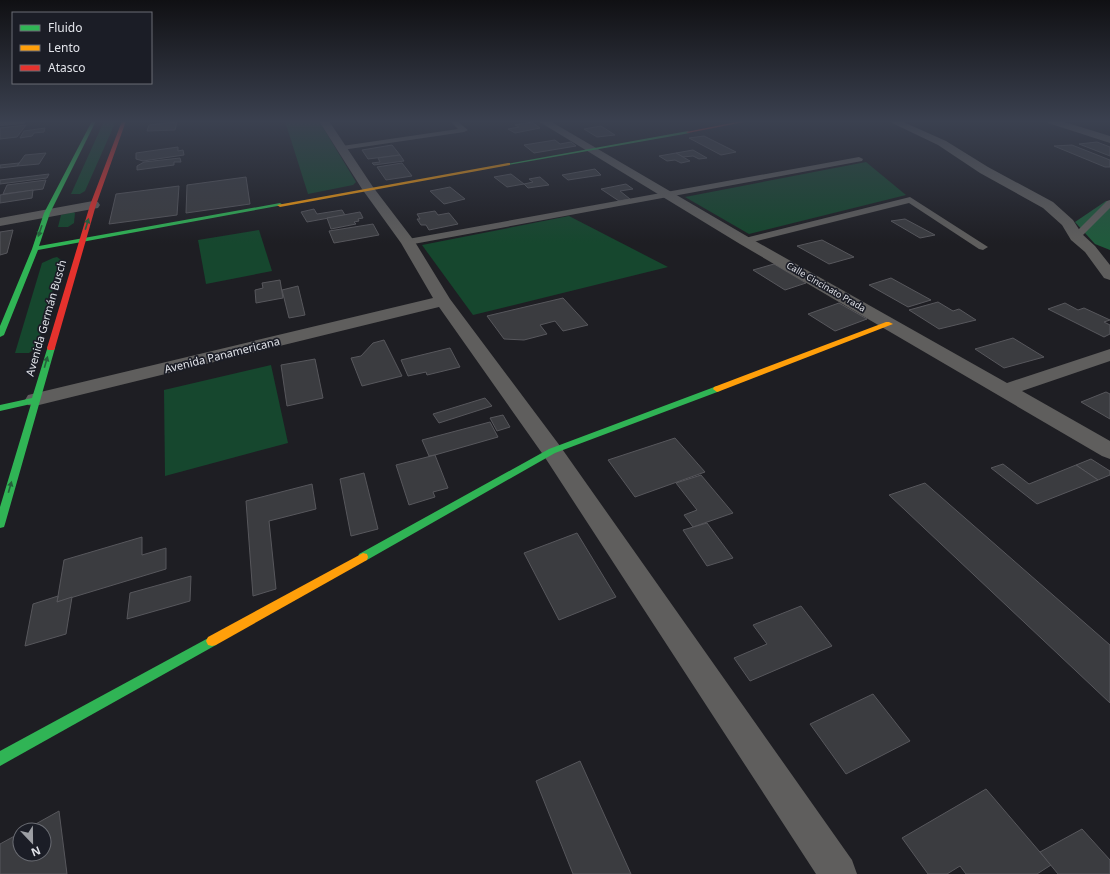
<svg xmlns="http://www.w3.org/2000/svg" width="1110" height="874" font-family="'Noto Sans',sans-serif">
<style>
.green{fill:#16472e}
.forest{fill:#205a3c}
.building{fill:#3b3c40;stroke:#57575c}
.lines{fill:none;stroke-linecap:round;stroke-linejoin:round}
.lane{fill:#5f5e5d;fill-rule:evenodd}
.street{fill:#5f5e5d;fill-rule:evenodd}
.fast{fill:#30b455;fill-rule:evenodd}
.slow{fill:#ff9f0a;fill-rule:evenodd}
.jam{fill:#e5322d;fill-rule:evenodd}
.oneway{fill:#24613b}
.labels{text-anchor:middle;stroke-width:3.5;stroke-linejoin:round;paint-order:stroke}
.far-street-label{font-size:9px;fill:#e2e4ea;stroke:#1b1d26}
.street-label{font-size:11px;fill:#e2e4ea;stroke:#1b1d26}
</style>
<rect width="100%" height="100%" fill="#1e1e23"/>
<g class="green">
<polygon points="104,121 116,121 85,191 80,194 71,194"/>
<polygon points="285,121 319,121 356,182 353,185 308,194"/>
<polygon points="866,162 906,195 749,234 685,197"/>
<polygon points="73,212 75,213 74,223 68,227 58,227 61,215"/>
<polygon points="569,216 668,267 473,315 422,245"/>
<polygon points="259,230 272,271 206,284 198,240"/>
<polygon points="53,258 57,257 61,260 37,347 29,353 15,353 42,263"/>
<polygon points="271,365 288,443 165,476 164,390"/>
</g>
<polygon class="forest" points="1106,201 1110,201 1110,250 1095,244 1075,222"/>
<g class="building">
<polygon points="177,122 175,130 147,131 149,125"/>
<polygon points="532,122 540,128 515,133 508,129 519,127 515,125"/>
<polygon points="26,125 17,137 0,139 0,128"/>
<polygon points="601,126 615,135 597,137 584,129"/>
<polygon points="45,128 44,132 34,133 32,136 20,138 24,131"/>
<polygon points="704,136 736,152 721,155 689,138"/>
<polygon points="555,140 560,144 571,142 576,146 534,153 524,145"/>
<polygon points="1097,142 1110,147 1110,156 1079,144"/>
<polygon points="392,145 400,155 368,159 362,150"/>
<polygon points="1072,145 1110,160 1110,167 1105,167 1054,146"/>
<polygon points="178,147 178,151 183,150 184,155 143,161 136,159 136,153"/>
<polygon points="693,150 707,158 699,159 693,156 683,157 676,153"/>
<polygon points="46,153 39,164 17,166 25,155"/>
<polygon points="676,153 690,161 681,163 675,160 667,161 659,156"/>
<polygon points="400,155 404,161 374,165 372,163 380,162 378,158"/>
<polygon points="180,158 181,162 174,162 174,165 137,170 137,166 144,162"/>
<polygon points="19,163 17,166 0,168 0,165"/>
<polygon points="402,163 412,176 386,180 377,167"/>
<polygon points="595,169 601,175 568,180 562,175"/>
<polygon points="49,174 47,178 0,184 0,180"/>
<polygon points="511,174 524,184 507,187 494,177"/>
<polygon points="246,177 250,204 186,213 187,185"/>
<polygon points="540,177 549,185 528,188 524,184 533,182 529,179"/>
<polygon points="46,180 43,189 3,194 7,185"/>
<polygon points="626,184 633,189 620,191 630,199 619,201 601,189"/>
<polygon points="179,186 177,215 109,224 116,194"/>
<polygon points="450,187 465,199 444,204 430,191"/>
<polygon points="33,190 32,198 0,203 0,195"/>
<polygon points="314,209 317,214 342,210 345,215 307,222 301,212"/>
<polygon points="435,211 438,215 449,213 458,224 429,230 426,225 421,225 417,219 420,219 417,214"/>
<polygon points="360,212 363,218 358,219 359,221 354,222 356,224 331,229 327,218"/>
<polygon points="905,219 935,235 920,238 891,221"/>
<polygon points="373,224 379,235 334,243 329,231"/>
<polygon points="13,230 7,253 0,255 0,232"/>
<polygon points="822,240 854,257 829,264 797,246"/>
<polygon points="774,264 806,283 785,290 753,270"/>
<polygon points="891,278 931,300 908,307 869,285"/>
<polygon points="280,280 283,298 256,303 255,290 263,288 262,283"/>
<polygon points="298,286 305,315 289,318 282,290"/>
<polygon points="563,298 588,325 563,331 555,321 540,325 547,334 524,340 504,339 487,316"/>
<polygon points="938,302 953,311 959,309 976,320 939,329 909,310"/>
<polygon points="839,303 867,319 835,331 808,314"/>
<polygon points="1065,303 1078,310 1084,308 1110,320 1104,322 1110,325 1110,334 1104,337 1048,309"/>
<polygon points="1013,338 1044,357 1004,368 975,349"/>
<polygon points="384,340 402,376 362,386 351,358 361,356 373,343"/>
<polygon points="450,348 460,367 427,375 426,372 408,376 401,360"/>
<polygon points="315,359 323,398 287,406 281,365"/>
<polygon points="1106,392 1110,394 1110,419 1081,402"/>
<polygon points="485,398 492,406 439,423 433,414"/>
<polygon points="503,415 510,427 497,431 490,418"/>
<polygon points="490,422 498,437 435,455 429,456 422,440"/>
<polygon points="675,438 705,472 635,497 608,460"/>
<polygon points="435,455 448,488 433,492 435,497 409,505 396,465"/>
<polygon points="1091,459 1110,471 1110,475 1098,480 1076,465"/>
<polygon points="1003,464 1029,484 1076,465 1098,480 1037,504 991,468"/>
<polygon points="364,473 378,529 351,536 340,479"/>
<polygon points="701,475 733,513 693,527 684,515 697,510 676,483"/>
<polygon points="925,483 1110,645 1110,703 889,495"/>
<polygon points="312,484 316,509 269,521 276,589 253,596 246,501"/>
<polygon points="707,523 733,558 707,566 683,530"/>
<polygon points="577,533 616,597 559,620 524,553"/>
<polygon points="142,537 142,555 166,548 166,569 57,602 64,560"/>
<polygon points="191,576 190,601 127,619 130,593"/>
<polygon points="58,596 57,602 72,597 66,634 25,646 33,604"/>
<polygon points="801,606 832,646 750,681 734,658 767,644 753,625"/>
<polygon points="873,694 910,741 846,774 810,724"/>
<polygon points="580,761 631,874 573,874 536,781"/>
<polygon points="986,789 1051,865 1037,874 966,874 960,866 947,874 928,874 902,838"/>
<polygon points="59,811 67,874 0,874 0,844 20,833 20,854 44,854 44,830 25,830"/>
<polygon points="1082,829 1110,860 1110,874 1058,874 1040,852"/>
</g>
<g class="lines">
<g class="lane">
<polygon points="450,121 457,121 468,130 464,132 342,150 338,148 342,146 458,129"/>
<polygon points="859,157 863,159 862,161 408,245 403,242 408,239"/>
<polygon points="910,197 988,247 983,250 979,249 909,203 745,244 740,241 741,239"/>
<polygon points="1110,200 1110,208 1079,239 1073,239 1071,237 1107,201"/>
</g>
<g class="street">
<polygon points="0,121 28,121 23,124 0,126"/>
<polygon points="319,121 329,121 373,187 415,242 450,299 560,446 852,860 857,874 816,874 544,456 439,307 35,406 28,405 25,400 28,395 433,298 401,243 362,189"/>
<polygon points="538,121 550,121 750,238 1007,383 1110,349 1110,361 1022,391 1110,441 1110,459 1102,456 740,244"/>
<polygon points="888,121 901,121 946,141 988,167 1053,202 1073,220 1082,234 1095,246 1110,265 1110,280 1104,278 1085,252 1071,240 1062,225 1043,208 980,173 938,145"/>
<polygon points="1047,121 1061,121 1110,136 1110,143 1048,123"/>
<polygon points="93,201 98,202 100,205 98,208 0,226 0,218"/>
</g>
<g class="fast">
<polygon points="92,121 96,121 50,213 39,246 280,203 283,205 38,250 4,335 0,337 0,326 32,249 44,213"/>
<polygon points="688,131 690,133 508,165 506,164"/>
<polygon points="48,346 54,346 55,348 5,524 4,527 0,528 0,507 31,404 0,411 0,405 32,398"/>
<polygon points="717,386 720,387 721,389 720,391 555,453 367,560 363,561 359,560 358,557 359,554 549,449"/>
<polygon points="212,636 216,637 218,641 216,645 0,766 0,751"/>
</g>
<g class="slow">
<polygon points="508,163 510,163 510,165 280,207 277,205"/>
<polygon points="886,322 889,322 893,324 720,391 717,392 713,389 714,387"/>
<polygon points="363,553 367,554 368,557 367,560 216,645 212,646 208,645 206,641 208,637"/>
</g>
<g class="jam">
<polygon points="122,121 126,121 96,205 55,348 54,350 48,350 47,348 90,205"/>
<polygon points="742,121 749,121 688,133 686,132"/>
</g>
</g>
<defs><path id="oneway-solid" d="M-6-.8H1V-3.2L6.5 0L1 3.2V.8H-6Z"/></defs>
<g class="oneway">
<use href="#oneway-solid" transform="translate(87 224) rotate(-73)"/>
<use href="#oneway-solid" transform="translate(40 231) rotate(109)"/>
<use href="#oneway-solid" transform="translate(46 362) rotate(-74)"/>
<use href="#oneway-solid" transform="translate(10 487) rotate(-74)"/>
</g>
<linearGradient id="sky" x2="0" y2="1"><stop stop-color="#101013"/><stop offset="0.5" stop-color="#3b4150"/><stop offset="1" stop-color="#3b4150" stop-opacity="0"/></linearGradient>
<rect width="1110" height="243" fill="url(#sky)"/>
<g class="labels">
<g class="far-street-label">
<text transform="translate(826 287) rotate(30)" y="3">Calle Cincinato Prada</text>
</g>
<g class="street-label">
<text transform="translate(46 318) rotate(-74)" y="4">Avenida Germán Busch</text>
<text transform="translate(222 355) rotate(-14)" y="4">Avenida Panamericana</text>
</g>
</g>
<rect x="12" y="12" width="140" height="72" fill="#1b1d26" stroke="#6b6d74"/>
<rect x="20" y="25" width="20" height="6" fill="#30b455" stroke="#6b6d74"/>
<text x="48" y="32" font-size="12" fill="#e2e4ea">Fluido</text>
<rect x="20" y="45" width="20" height="6" fill="#ff9f0a" stroke="#6b6d74"/>
<text x="48" y="52" font-size="12" fill="#e2e4ea">Lento</text>
<rect x="20" y="65" width="20" height="6" fill="#e5322d" stroke="#6b6d74"/>
<text x="48" y="72" font-size="12" fill="#e2e4ea">Atasco</text>
<g transform="translate(32 842) rotate(158)"><circle r="19" fill="#1b1d26" stroke="#6b6d74"/>
<path d="M0-3L7 15L0 10L-7 15Z" fill="#9d9fa4"/>
<text y="-6" font-size="11" font-weight="bold" text-anchor="middle" fill="#e2e4ea">N</text>
</g>
</svg>
